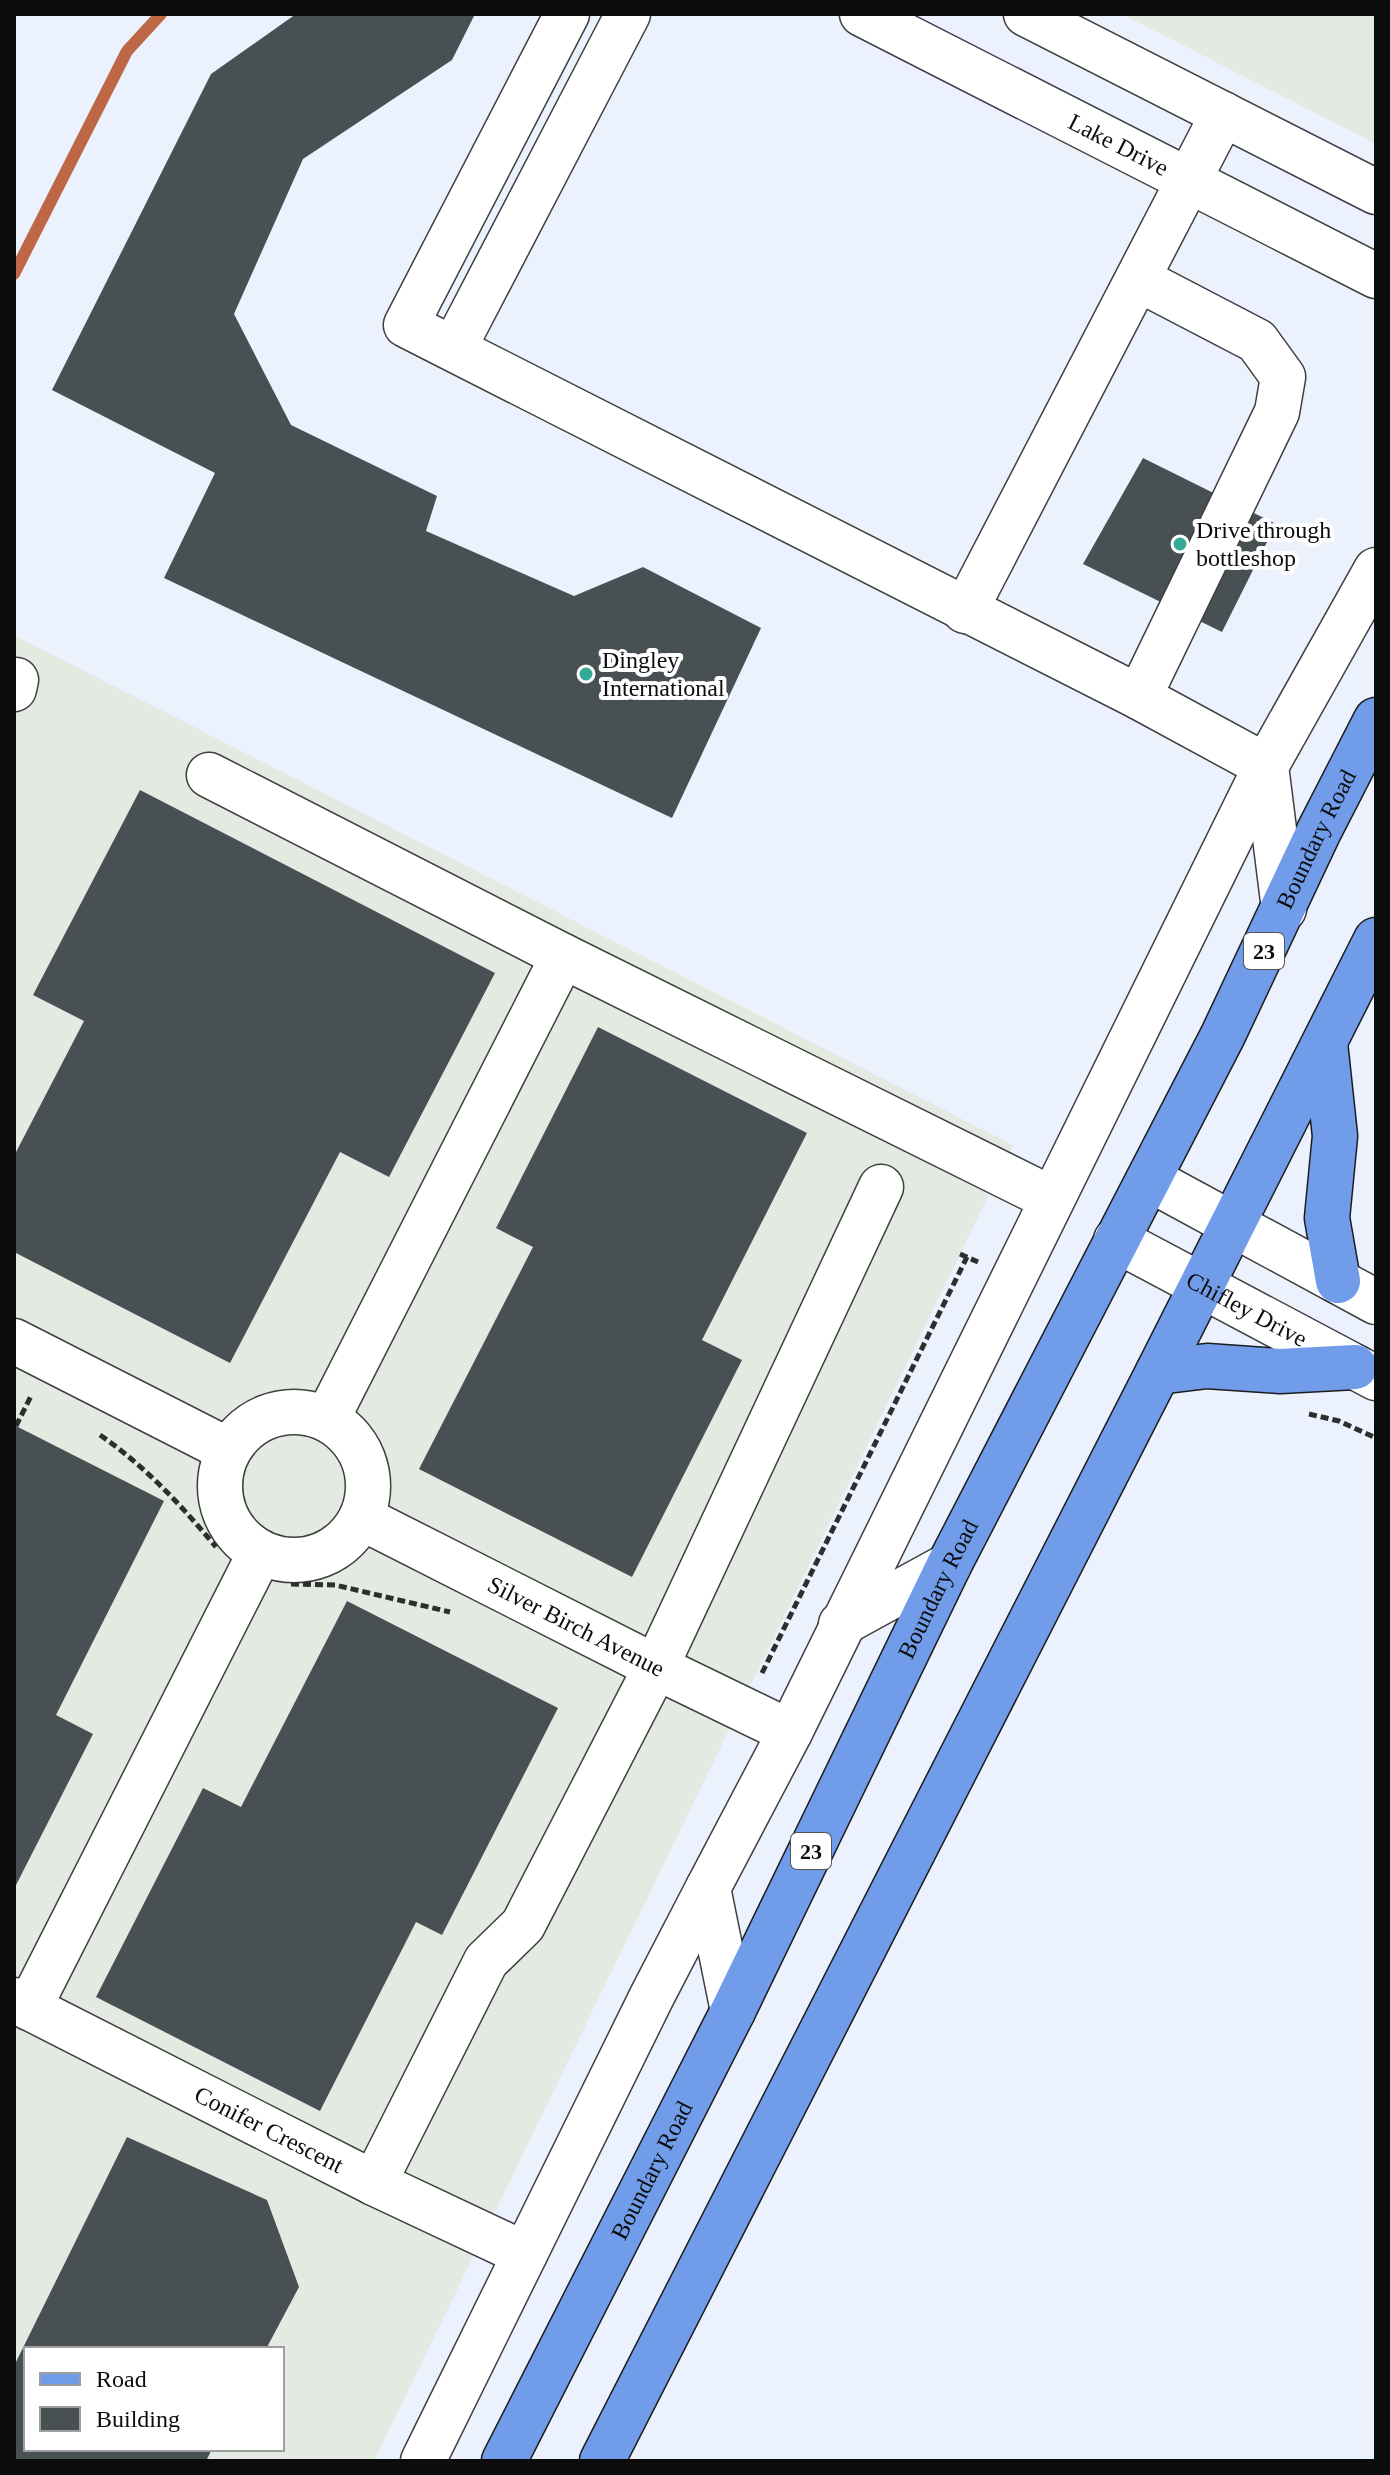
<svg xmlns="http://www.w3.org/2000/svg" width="1390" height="2475" font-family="'Times New Roman',serif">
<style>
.industrial{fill:#e3eae1;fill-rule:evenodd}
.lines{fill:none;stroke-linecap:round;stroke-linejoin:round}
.stream{stroke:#bd6746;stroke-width:12}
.building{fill:#495053}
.minor-casing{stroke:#3f3f3f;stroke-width:47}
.major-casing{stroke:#1d1d1d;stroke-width:47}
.path{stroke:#2e2e2e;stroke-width:5;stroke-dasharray:8 4;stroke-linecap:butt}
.minor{stroke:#fff;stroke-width:44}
.major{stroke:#709ce9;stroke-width:44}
.poi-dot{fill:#34ab97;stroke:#fff;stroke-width:3}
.labels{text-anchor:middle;stroke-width:8;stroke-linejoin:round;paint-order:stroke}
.shield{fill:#fff;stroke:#555;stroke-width:2}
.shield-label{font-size:22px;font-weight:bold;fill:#0c0c0c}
.street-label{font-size:24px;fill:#0c0c0c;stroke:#fff}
.poi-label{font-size:24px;fill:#0c0c0c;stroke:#fff;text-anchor:start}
</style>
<rect width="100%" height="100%" fill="#ecf2fd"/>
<g class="industrial">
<polygon points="1122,14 1376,14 1376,144"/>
<path d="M14 635 1013 1145 374 2461H14ZM26 2349H282V2449H26Z"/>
</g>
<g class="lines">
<polyline class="stream" points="14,274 127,51 161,14"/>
</g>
<g class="building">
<polygon points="296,14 475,14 452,60 303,159 234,314 291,425 437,496 426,531 574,596 643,567 761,628 672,818 164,578 215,473 52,390 211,74"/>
<polygon points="1143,458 1276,524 1222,632 1083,564"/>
<polygon points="140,790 495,973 389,1177 340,1152 230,1363 14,1252 14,1156 84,1021 33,995"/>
<polygon points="598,1027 807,1133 702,1340 742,1360 632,1577 419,1469 533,1247 496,1228"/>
<polygon points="14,1425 164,1501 56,1715 93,1734 14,1889"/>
<polygon points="347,1601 558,1708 442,1935 416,1922 320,2111 96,1997 203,1788 241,1807"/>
<polygon points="127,2137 267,2200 299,2287 266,2349 26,2349 26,2449 212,2449 206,2461 14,2461 14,2366"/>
</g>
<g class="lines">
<g class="minor-casing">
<g id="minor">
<polyline points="567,14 406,325 1139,697 1266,766 1284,909"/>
<path id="s1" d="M862 14 1376 276"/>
<polyline points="1026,14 1376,192"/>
<polyline points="1138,279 1257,341 1283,377 1277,412 1139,697"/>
<polyline points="454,348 628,14"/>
<polyline points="965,611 1223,114"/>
<polyline points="14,689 16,680"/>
<polyline points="209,775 563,956 1052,1199"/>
<polyline points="1149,1179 1376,1302"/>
<path id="s2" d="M1116 1240 1376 1378"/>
<polyline points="14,1341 228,1450"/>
<circle cx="294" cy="1486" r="74"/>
<polyline points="327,1419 563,956"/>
<path id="s3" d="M362 1518 656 1667 790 1732"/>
<polyline points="841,1624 949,1565"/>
<path id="s4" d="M14 2000 374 2183 525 2254"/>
<polyline points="29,2008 260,1553"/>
<polyline points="733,2011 708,1888 790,1732 1266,766 1376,570"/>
<polyline points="374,2183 486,1961 523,1925 656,1667 881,1187"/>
<polyline points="423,2461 652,1996 708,1888"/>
</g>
</g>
<g class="major-casing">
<g id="major">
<polyline points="1325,1043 1335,1136 1327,1218 1338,1281"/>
<polyline points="1158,1372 1207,1366 1280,1371 1355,1367"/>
<path id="s5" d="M504 2461 733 2011 949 1565 1223 1035 1319 831 1376 720"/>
<polyline points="602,2461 1158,1372 1376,940"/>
</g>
</g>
<g class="path">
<polyline points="960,1254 978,1262"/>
<polyline points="1309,1414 1339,1421 1376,1438"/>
<polyline points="16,1426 31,1396"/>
<path d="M100 1435C145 1466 181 1505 216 1547"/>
<polyline points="291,1584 335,1585 450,1612"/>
<polyline points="762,1673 967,1257"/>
</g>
<use href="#minor" class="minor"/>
<use href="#major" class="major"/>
</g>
<g class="poi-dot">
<circle cx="1180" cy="544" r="8"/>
<circle cx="586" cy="674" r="8"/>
</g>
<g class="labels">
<g class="shield">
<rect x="1244" y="933" width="40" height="36" rx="6"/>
<rect x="791" y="1833" width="40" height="36" rx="6"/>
</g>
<g class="shield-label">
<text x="1264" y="959">23</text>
<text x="811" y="1859">23</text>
</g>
<g class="street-label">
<text dy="8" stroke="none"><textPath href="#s1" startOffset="288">Lake Drive</textPath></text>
<text dy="8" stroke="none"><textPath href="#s5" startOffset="1814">Boundary Road</textPath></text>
<text dy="8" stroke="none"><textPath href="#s2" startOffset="148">Chifley Drive</textPath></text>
<text dy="8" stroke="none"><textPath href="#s5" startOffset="974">Boundary Road</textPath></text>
<text dy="8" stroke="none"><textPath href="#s3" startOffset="240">Silver Birch Avenue</textPath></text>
<text dy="8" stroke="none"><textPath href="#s4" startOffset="286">Conifer Crescent</textPath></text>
<text dy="8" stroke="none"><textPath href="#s5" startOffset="326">Boundary Road</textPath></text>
</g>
<g class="poi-label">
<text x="1196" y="538">Drive through<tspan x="1196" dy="28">bottleshop</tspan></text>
<text x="602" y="668">Dingley<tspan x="602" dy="28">International</tspan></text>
</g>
</g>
<rect width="1390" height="2475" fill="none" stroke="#0c0c0c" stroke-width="32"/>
<rect x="24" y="2347" width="260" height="104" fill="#ffffff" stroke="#9e9e9e" stroke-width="2"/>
<rect x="40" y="2373" width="40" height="12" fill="#709ce9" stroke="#9e9e9e" stroke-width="2"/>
<text x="96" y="2387" font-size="24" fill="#0c0c0c">Road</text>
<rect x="40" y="2407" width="40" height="24" fill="#495053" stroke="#9e9e9e" stroke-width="2"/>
<text x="96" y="2427" font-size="24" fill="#0c0c0c">Building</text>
</svg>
